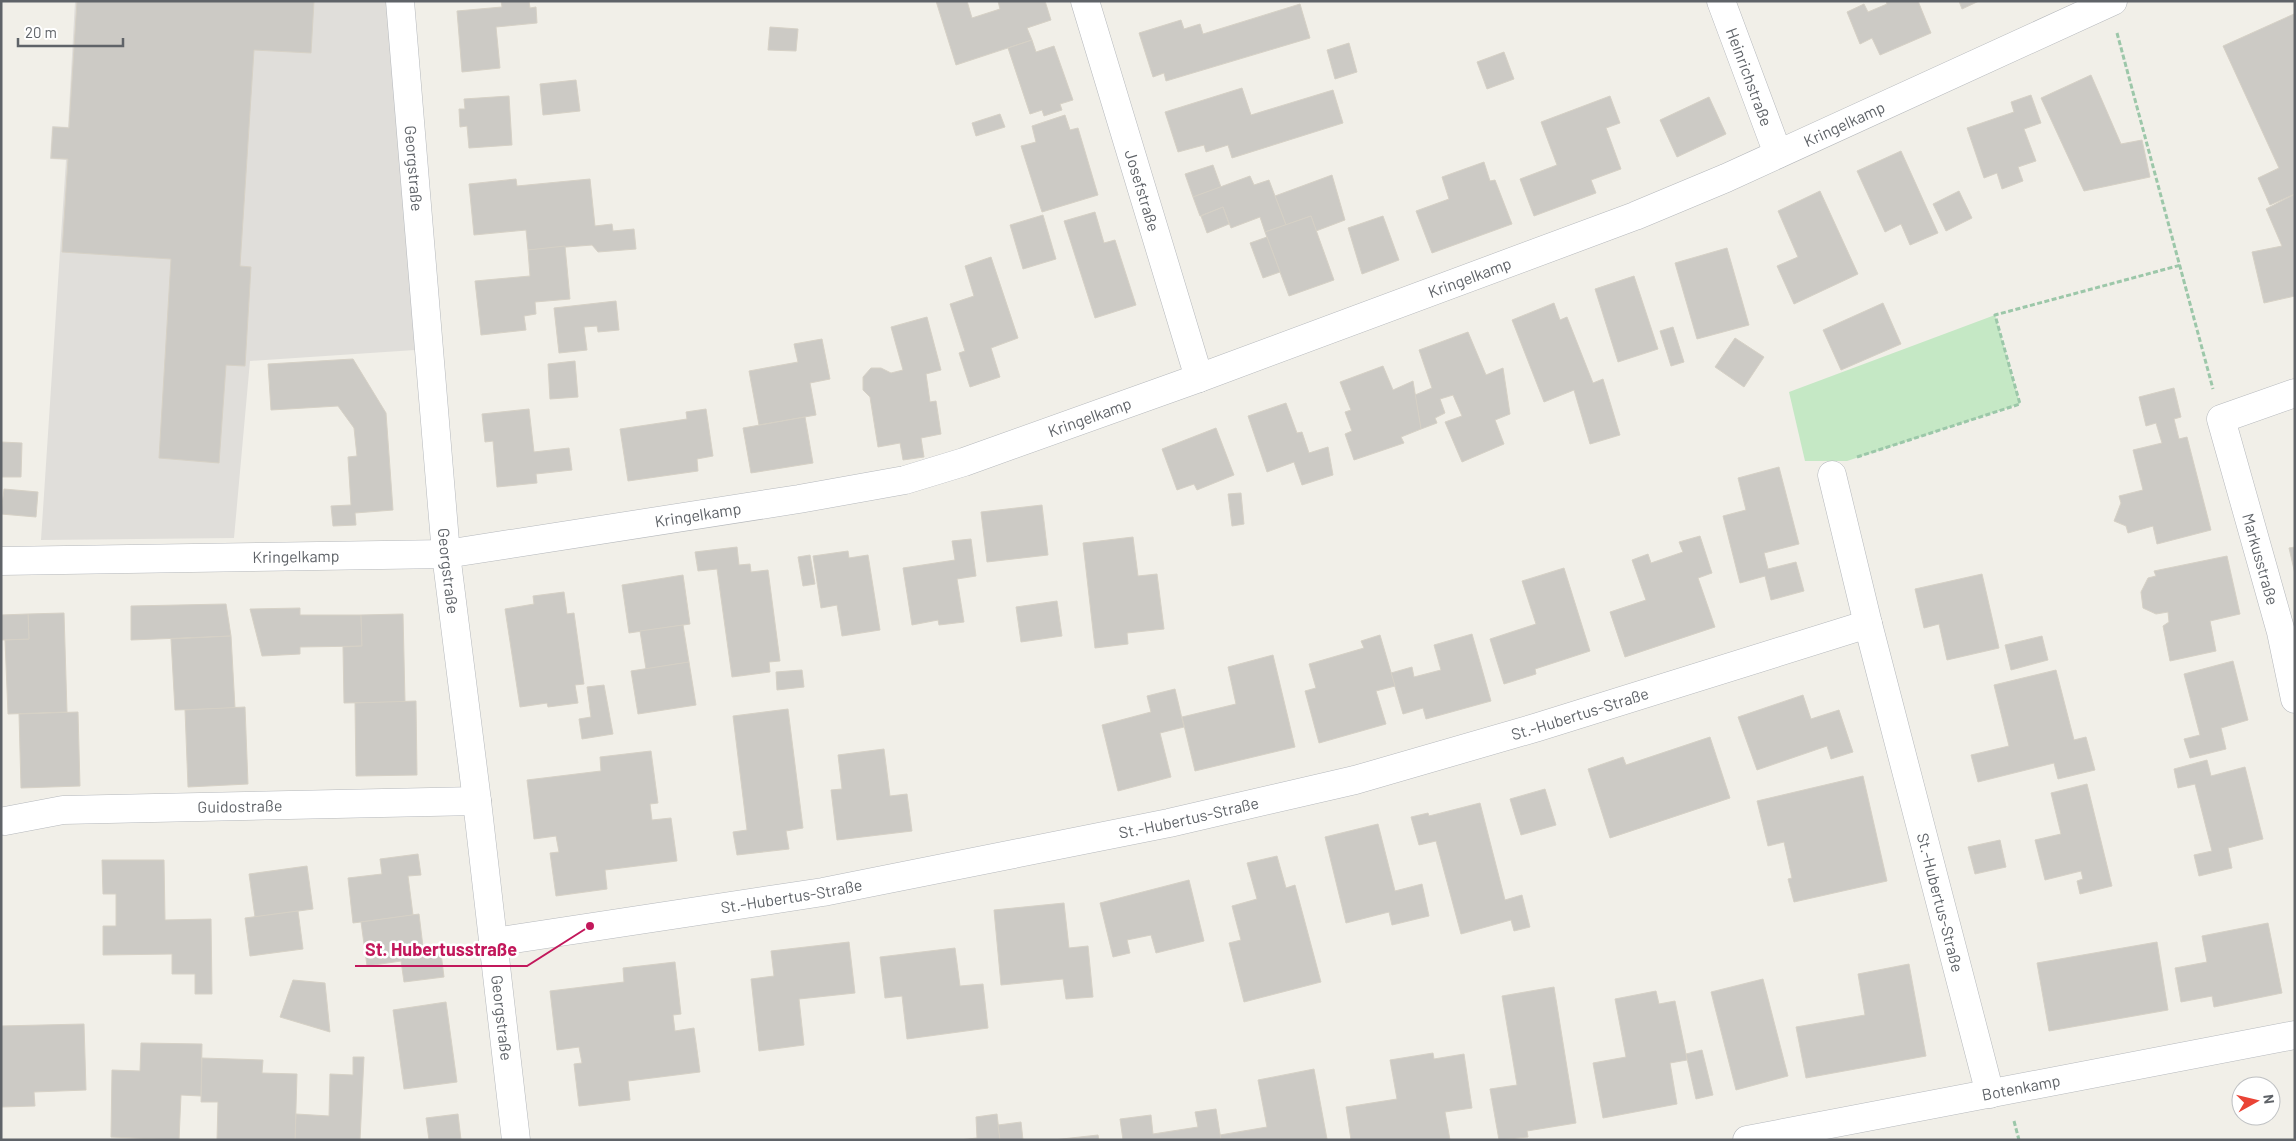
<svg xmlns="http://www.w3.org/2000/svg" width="2296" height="1141" font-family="Barlow,sans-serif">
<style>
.industrial{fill:#e0deda}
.green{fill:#c5e8c5}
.building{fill:#cccac5;stroke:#d6d1c6}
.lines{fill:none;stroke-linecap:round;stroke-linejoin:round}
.minor-casing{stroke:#b5b8bc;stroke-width:29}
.tertiary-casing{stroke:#b5b8bc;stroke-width:29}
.path{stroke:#9cc7a9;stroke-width:3;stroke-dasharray:5 2.5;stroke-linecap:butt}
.minor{stroke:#fff;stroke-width:28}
.tertiary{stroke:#fff;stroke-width:28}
.labels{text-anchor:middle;stroke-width:5;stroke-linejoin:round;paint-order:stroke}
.street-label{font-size:16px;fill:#5f6368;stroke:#fff}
.leader{fill:none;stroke:#c2185b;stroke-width:2}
.callout-dot{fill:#c2185b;stroke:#fff;stroke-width:2}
.callout-label{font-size:18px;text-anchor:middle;font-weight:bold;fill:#c2185b;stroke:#fff;stroke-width:5;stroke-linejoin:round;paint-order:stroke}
</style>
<rect width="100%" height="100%" fill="#f1efe8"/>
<polygon class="industrial" points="75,1 388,1 415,350 250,361 234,538 41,540 66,160 50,159 52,126 68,127"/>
<polygon class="green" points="1995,315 2020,404 1847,461 1805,461 1789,392"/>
<g class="building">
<polygon points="77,1 314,1 311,53 254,50 240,266 251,267 245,366 226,365 219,463 159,458 171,259 62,252 68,159 51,158 53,127 69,128"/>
<polygon points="501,1 529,1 530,8 536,7 537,23 496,27 500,68 462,72 457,11 502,7"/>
<polygon points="936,1 967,1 972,18 1000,9 998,1 1045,1 1051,20 1027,28 1032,40 956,65"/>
<polygon points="1886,1 1918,1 1931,33 1880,55 1872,38 1860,44 1847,12 1864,4 1868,12 1887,4"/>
<polygon points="1959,1 1979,1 1962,9"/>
<polygon points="1300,4 1310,38 1166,81 1164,73 1153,77 1139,33 1181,20 1184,29 1200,24 1203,34"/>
<polygon points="2294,14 2295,194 2270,205 2258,178 2279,168 2223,46"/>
<polygon points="770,27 798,29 796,51 768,50"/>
<polygon points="1032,40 1036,52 1054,46 1073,100 1060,104 1062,110 1044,116 1042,110 1030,114 1008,48"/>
<polygon points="1349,43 1357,72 1335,79 1327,50"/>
<polygon points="1504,52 1514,79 1487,89 1477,62"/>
<polygon points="2091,75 2121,144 2142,140 2150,177 2084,191 2041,98"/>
<polygon points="576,80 580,111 543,115 540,84"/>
<polygon points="1242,88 1251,115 1333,90 1343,123 1232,158 1228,145 1206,152 1204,145 1178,152 1165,112"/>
<polygon points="2031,95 2041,123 2024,129 2036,161 2018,167 2023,181 2002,189 1997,173 1984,178 1967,128 2014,112 2011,102"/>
<polygon points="509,96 512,145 469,148 467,126 460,127 459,109 465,109 464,99"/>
<polygon points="1610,96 1620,123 1606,128 1621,169 1591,180 1596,193 1534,216 1520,179 1557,165 1541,122"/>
<polygon points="1709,97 1726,134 1677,157 1660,120"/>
<polygon points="1000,114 1005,127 976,136 972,123"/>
<polygon points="1065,115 1070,130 1078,128 1098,195 1042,212 1021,146 1036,142 1032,126"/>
<polygon points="1901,151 1938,233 1910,245 1901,224 1885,232 1857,171"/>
<polygon points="1484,162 1490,181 1495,180 1512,224 1432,253 1416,211 1449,199 1442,177"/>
<polygon points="1213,165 1221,187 1193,197 1185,174"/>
<polygon points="1332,175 1345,220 1316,231 1311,216 1286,225 1275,196"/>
<polygon points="1250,176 1254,185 1269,180 1286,225 1265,232 1260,217 1231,228 1223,207 1200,216 1193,197"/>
<polygon points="516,179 517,186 590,179 595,226 612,224 613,231 634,229 636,249 598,252 592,245 528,250 526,230 474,235 469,184"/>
<polygon points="1820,191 1858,274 1794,304 1777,266 1798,257 1778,211"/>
<polygon points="1959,191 1972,218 1946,231 1933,204"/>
<polygon points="2295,194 2295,296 2264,303 2252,252 2282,246 2266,209"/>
<polygon points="1223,207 1229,224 1207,233 1201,216"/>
<polygon points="1095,212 1104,243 1115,240 1136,305 1095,318 1064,221"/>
<polygon points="1043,215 1056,259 1023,269 1010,225"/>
<polygon points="1311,216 1334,280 1289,296 1265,232"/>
<polygon points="1383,216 1399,260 1362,274 1348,228"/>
<polygon points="1267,237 1280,272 1263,278 1250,243"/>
<polygon points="565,246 570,299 535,302 536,314 524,316 526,330 481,335 475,281 530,276 528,250"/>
<polygon points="1727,248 1749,325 1697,339 1675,263"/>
<polygon points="991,257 1018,338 991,348 1000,377 970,387 959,353 965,351 950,304 974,296 965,266"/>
<polygon points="1634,276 1658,349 1618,362 1595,289"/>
<polygon points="616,301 619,330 598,332 597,326 584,327 587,350 559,353 554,308"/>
<polygon points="1554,303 1560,320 1567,317 1593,383 1603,379 1620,435 1590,444 1574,390 1544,402 1512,320"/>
<polygon points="1883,303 1901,344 1841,370 1823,330"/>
<polygon points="927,317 941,370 926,374 930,402 936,401 941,434 921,438 924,457 903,460 900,443 878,447 870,397 863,390 863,377 871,368 881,368 891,373 903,370 891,327"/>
<polygon points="1673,327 1684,362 1671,366 1660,331"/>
<polygon points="1468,332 1486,375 1503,368 1510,414 1495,420 1504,444 1462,462 1445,422 1462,416 1453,395 1440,399 1445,413 1435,418 1437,423 1421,429 1415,395 1432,388 1419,350"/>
<polygon points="1735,338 1764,357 1744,387 1715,367"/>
<polygon points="822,339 830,379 810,383 816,415 759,425 749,371 798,362 794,344"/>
<polygon points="353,359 386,413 393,510 355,513 356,525 333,526 331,506 351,505 348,457 357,456 354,428 338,406 271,410 268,364"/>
<polygon points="575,361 578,397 550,399 548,364"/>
<polygon points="1383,366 1393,390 1413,381 1421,429 1401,437 1404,443 1354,460 1345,434 1352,431 1345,412 1351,410 1340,382"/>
<polygon points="2174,388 2181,417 2174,419 2179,439 2187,437 2211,530 2157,544 2153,526 2128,533 2126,526 2114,521 2121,503 2119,496 2143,490 2133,450 2162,443 2156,423 2146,426 2139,397"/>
<polygon points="1286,403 1297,433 1302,432 1309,453 1328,447 1333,475 1302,485 1294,462 1267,472 1248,416"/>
<polygon points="529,409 534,452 569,448 572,470 536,474 537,483 497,487 493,441 485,442 482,414"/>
<polygon points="706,409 713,456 697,459 698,471 628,481 620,429 687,419 686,412"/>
<polygon points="805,417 813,463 751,473 743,428"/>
<polygon points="1216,428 1234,475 1197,490 1194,484 1177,490 1162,449"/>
<polygon points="1,442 22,443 21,477 1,477"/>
<polygon points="1779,467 1799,544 1764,553 1768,569 1796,562 1804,591 1771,600 1765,576 1740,583 1723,516 1746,510 1738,478"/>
<polygon points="4,489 38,492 36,517 1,514"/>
<polygon points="1241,493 1244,524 1232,526 1228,494"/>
<polygon points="1042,505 1048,555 987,562 981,512"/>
<polygon points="1700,536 1712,573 1698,578 1715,627 1625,657 1610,612 1646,600 1632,560 1648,554 1651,563 1683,552 1679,542"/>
<polygon points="1133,537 1138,576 1157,574 1164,629 1127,633 1128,644 1095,648 1083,543"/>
<polygon points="971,539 976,576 957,579 964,622 939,625 938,620 912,625 903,568 955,560 952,541"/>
<polygon points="737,547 739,565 750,564 751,572 768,570 780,661 769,662 770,672 732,677 717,569 698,571 695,552"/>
<polygon points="2295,547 2295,574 2289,548"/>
<polygon points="848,551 849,558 868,555 880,630 842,636 837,605 821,608 813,556"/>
<polygon points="810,555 815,584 803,586 798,557"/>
<polygon points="2227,556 2240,614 2210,621 2216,651 2170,661 2163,626 2169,622 2168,612 2156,614 2143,608 2141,592 2148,578 2156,576 2154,571"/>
<polygon points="1564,568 1590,651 1535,669 1536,674 1504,684 1490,639 1536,624 1522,581"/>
<polygon points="1982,574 1999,648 1947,660 1939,624 1924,628 1915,589"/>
<polygon points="683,575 690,624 629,633 622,585"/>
<polygon points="564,592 567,614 574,613 584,684 575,685 578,703 548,707 547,703 520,707 505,609 534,604 533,596"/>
<polygon points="1057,601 1062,636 1021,642 1016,607"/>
<polygon points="226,604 231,636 131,640 131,606"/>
<polygon points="300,608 300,615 361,615 362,646 300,647 300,654 262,656 250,609"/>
<polygon points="64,613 67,712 8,714 5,640 29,639 28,614"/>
<polygon points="28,614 29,639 1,640 1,615"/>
<polygon points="403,614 405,702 344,703 343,647 362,646 361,615"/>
<polygon points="683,625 689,662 646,669 640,631"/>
<polygon points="1472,634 1491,701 1426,719 1423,708 1403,714 1391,673 1412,667 1414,677 1441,670 1434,645"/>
<polygon points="1380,635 1395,686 1376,691 1386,724 1319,743 1305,691 1316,688 1309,664 1364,648 1361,641"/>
<polygon points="231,636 235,708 175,710 171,639"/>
<polygon points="2042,636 2048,660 2011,670 2005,645"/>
<polygon points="1273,655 1295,747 1195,771 1182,717 1236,704 1228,667"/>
<polygon points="2233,661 2248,720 2221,728 2226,749 2190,758 2184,739 2200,735 2184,674"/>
<polygon points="689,662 696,705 638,714 631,671"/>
<polygon points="802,670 804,687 777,690 776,672"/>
<polygon points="2056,670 2074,740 2086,737 2095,770 2058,779 2054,763 1978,782 1971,755 2009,746 1994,685"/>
<polygon points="604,685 613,734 582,739 579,719 591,717 587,687"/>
<polygon points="1175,689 1184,727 1160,733 1171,777 1118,791 1102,725 1151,712 1147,696"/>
<polygon points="1803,695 1811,719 1839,710 1853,752 1831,759 1827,746 1757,770 1738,717"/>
<polygon points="416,701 417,775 356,776 355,703"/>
<polygon points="245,707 248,784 188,787 185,710"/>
<polygon points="788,709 803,828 786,831 789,849 737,855 733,832 747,830 733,716"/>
<polygon points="78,712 80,786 21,788 19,714"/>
<polygon points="1710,737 1730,798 1610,838 1588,769 1623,757 1626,765"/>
<polygon points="884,749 890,796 907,794 912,831 837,840 831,790 842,789 838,755"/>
<polygon points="651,751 658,803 650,804 652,820 671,818 677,861 605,870 607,889 556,896 550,853 559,852 556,836 534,839 527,780 601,771 600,757"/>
<polygon points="2207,760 2211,776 2245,767 2263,839 2228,848 2232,868 2199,876 2194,855 2212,851 2195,784 2178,788 2174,769"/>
<polygon points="1863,776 1887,881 1794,902 1788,879 1792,878 1784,842 1768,846 1757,801"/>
<polygon points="2087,784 2112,886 2080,894 2077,881 2083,879 2081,871 2045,880 2035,840 2061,834 2051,793"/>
<polygon points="1545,789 1556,825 1521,835 1510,799"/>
<polygon points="1480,803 1505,900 1522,895 1530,927 1514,931 1511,920 1461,934 1436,841 1419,845 1411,817 1428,813 1429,816"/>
<polygon points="1378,824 1395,891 1422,884 1429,916 1392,925 1389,912 1346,923 1325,837"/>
<polygon points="2000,840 2006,867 1975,874 1968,847"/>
<polygon points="418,854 421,875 408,876 413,915 353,923 348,878 382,874 380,859"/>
<polygon points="1277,856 1286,888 1295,885 1321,982 1244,1002 1229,943 1241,940 1232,906 1257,899 1247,863"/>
<polygon points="102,860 164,860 165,920 211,919 212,994 195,994 195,974 172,974 172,954 103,955 103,926 116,926 116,894 103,894"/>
<polygon points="307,866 313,909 255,917 249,874"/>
<polygon points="1189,880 1204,941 1156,953 1151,935 1127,940 1130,953 1113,957 1100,903"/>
<polygon points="1064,903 1069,948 1088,946 1093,997 1066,999 1063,979 1001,985 994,910"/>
<polygon points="298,911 303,949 250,956 245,918"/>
<polygon points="419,914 424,955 441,953 444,977 404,982 401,961 367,966 361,922"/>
<polygon points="2268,923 2282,993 2214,1007 2212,996 2181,1002 2175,968 2207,962 2202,936"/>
<polygon points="849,942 855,993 799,999 804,1045 759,1051 751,979 774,976 771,951"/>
<polygon points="2157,942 2168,1010 2049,1031 2037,963"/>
<polygon points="955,948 960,986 983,984 988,1028 907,1039 902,996 885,998 880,957"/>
<polygon points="675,962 681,1014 673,1015 675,1031 694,1028 700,1072 628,1081 630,1100 579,1106 574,1064 582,1063 579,1047 557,1050 550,991 624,982 623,968"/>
<polygon points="1909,964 1926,1056 1806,1078 1796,1027 1865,1015 1858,974"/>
<polygon points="1763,979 1788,1076 1736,1090 1711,992"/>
<polygon points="293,980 325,983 330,1032 280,1017"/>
<polygon points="1554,987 1576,1123 1527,1131 1528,1137 1499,1140 1490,1089 1517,1085 1502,996"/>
<polygon points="1656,991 1659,1004 1675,1001 1686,1054 1687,1060 1670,1063 1677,1104 1603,1118 1593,1063 1626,1057 1615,999"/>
<polygon points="446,1002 457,1082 404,1089 393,1010"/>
<polygon points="84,1024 86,1090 34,1092 35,1106 1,1107 1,1026"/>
<polygon points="141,1043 202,1044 201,1096 181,1095 179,1140 111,1137 112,1070 140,1071"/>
<polygon points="1702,1050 1713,1095 1696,1099 1686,1054"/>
<polygon points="1433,1053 1434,1059 1464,1054 1472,1108 1445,1112 1450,1140 1351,1140 1346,1107 1397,1099 1390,1060"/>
<polygon points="353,1057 364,1057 360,1140 295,1140 296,1114 329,1116 330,1074 353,1075"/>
<polygon points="202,1058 263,1060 262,1073 297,1074 295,1140 217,1140 218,1102 201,1102"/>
<polygon points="1314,1069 1327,1139 1221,1140 1220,1135 1267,1127 1258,1080"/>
<polygon points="1216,1109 1221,1140 1123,1140 1120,1119 1151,1115 1153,1134 1198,1127 1195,1112"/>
<polygon points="458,1114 461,1140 429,1140 426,1118"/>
<polygon points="997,1114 1000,1140 959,1140 977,1138 976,1117"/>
<polygon points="1021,1122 1023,1140 1000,1140 998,1125"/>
<polygon points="1098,1135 1099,1140 1053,1140"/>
</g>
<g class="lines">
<g class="minor-casing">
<g id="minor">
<path id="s1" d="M400 1 446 554 477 801 516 1140"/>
<path id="s2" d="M1085 1 1199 378"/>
<path id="s3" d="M1721 1 1778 154"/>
<path id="s4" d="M2295 393 2221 419 2281 632 2295 699"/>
<path id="s5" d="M1832 475 1868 624 1990 1094"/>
<path id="s6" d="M1 561 446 554 799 499 905 480 964 462 1199 378 1635 216 1726 178 2113 1"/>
<path id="s7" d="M5 821 63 810 477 801"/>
<path id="s8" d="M494 942 823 892 1169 823 1355 780 1538 727 1868 624"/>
</g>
</g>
<g class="tertiary-casing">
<g id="tertiary">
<path id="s9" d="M1747 1140 2295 1035"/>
</g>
</g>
<g class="path">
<polyline points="2117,33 2213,389"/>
<polyline points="1857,457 2020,404 1995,315 2181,265"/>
<polyline points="2014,1121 2019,1140"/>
</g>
<use href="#minor" class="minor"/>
<use href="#tertiary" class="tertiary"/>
</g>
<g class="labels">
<g class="street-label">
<text dy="6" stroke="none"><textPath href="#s3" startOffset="81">Heinrichstraße</textPath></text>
<text dy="6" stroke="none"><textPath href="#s6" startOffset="1915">Kringelkamp</textPath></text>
<text dy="6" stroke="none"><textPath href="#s1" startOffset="168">Georgstraße</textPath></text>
<text dy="6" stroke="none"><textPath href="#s2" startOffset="198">Josefstraße</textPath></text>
<text dy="6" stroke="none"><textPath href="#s6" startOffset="1510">Kringelkamp</textPath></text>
<text dy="6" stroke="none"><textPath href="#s6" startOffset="1105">Kringelkamp</textPath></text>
<text dy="6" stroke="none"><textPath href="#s6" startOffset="700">Kringelkamp</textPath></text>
<text dy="6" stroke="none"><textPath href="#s6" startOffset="295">Kringelkamp</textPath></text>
<text dy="6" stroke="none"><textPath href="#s4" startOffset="224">Markusstraße</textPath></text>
<text dy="6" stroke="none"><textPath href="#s1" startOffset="572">Georgstraße</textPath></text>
<text dy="6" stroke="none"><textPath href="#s8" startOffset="1111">St.-Hubertus-Straße</textPath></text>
<text dy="6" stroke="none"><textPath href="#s7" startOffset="236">Guidostraße</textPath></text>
<text dy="6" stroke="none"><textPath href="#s8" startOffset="706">St.-Hubertus-Straße</textPath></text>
<text dy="6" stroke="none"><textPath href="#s8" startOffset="301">St.-Hubertus-Straße</textPath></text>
<text dy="6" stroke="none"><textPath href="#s5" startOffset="441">St.-Hubertus-Straße</textPath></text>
<text dy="6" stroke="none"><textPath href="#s1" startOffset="1022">Georgstraße</textPath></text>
<text dy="6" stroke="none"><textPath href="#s9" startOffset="279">Botenkamp</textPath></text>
</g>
</g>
<path class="leader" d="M590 926L527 966H355"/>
<circle class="callout-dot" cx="590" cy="926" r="5"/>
<g class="callout-label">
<text x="441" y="956">St. Hubertusstraße</text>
</g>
<rect width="2296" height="1141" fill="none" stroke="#5f6368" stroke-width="5"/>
<g transform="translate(2256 1101) rotate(82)"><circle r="24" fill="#ffffff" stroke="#bfc1c3"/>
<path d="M0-4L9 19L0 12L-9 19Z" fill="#ea4335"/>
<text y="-8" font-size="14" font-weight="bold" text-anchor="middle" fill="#5f6368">N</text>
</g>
<path d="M18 38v8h105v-8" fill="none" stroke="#5f6368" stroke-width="2.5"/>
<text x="25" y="38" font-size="15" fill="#5f6368" stroke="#ffffff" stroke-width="4" paint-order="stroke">20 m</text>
</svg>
